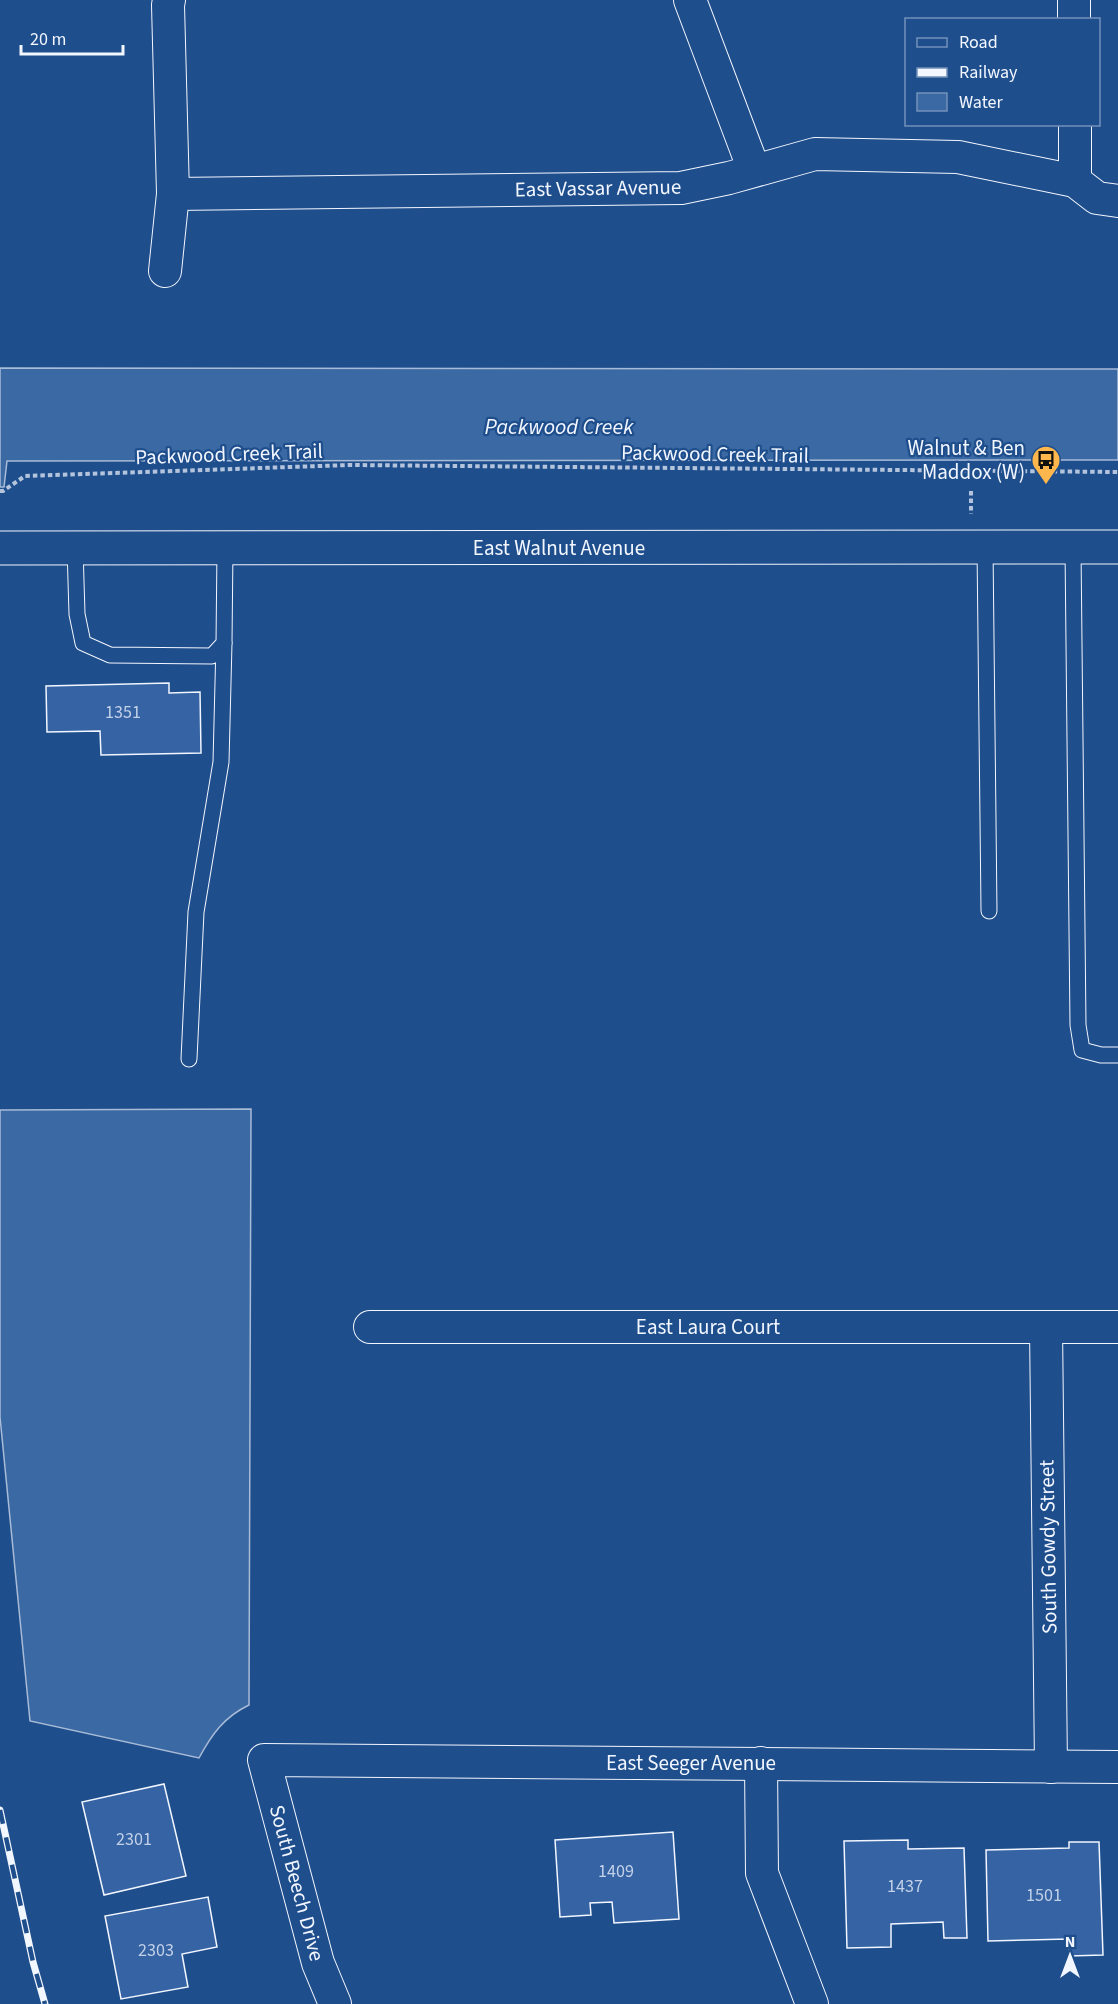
<svg xmlns="http://www.w3.org/2000/svg" width="1118" height="2004" font-family="'Source Sans 3',sans-serif">
<style>
.water{fill:#3b69a3;stroke:#a8bbd7;stroke-width:1.5}
.building{fill:#3563a3;stroke:#f2f6ff;stroke-width:1.5}
.lines{fill:none;stroke-linecap:round;stroke-linejoin:round}
.service-casing{stroke:#f2f6ff;stroke-width:17}
.minor-casing{stroke:#f2f6ff;stroke-width:34}
.secondary-casing{stroke:#f2f6ff;stroke-width:35}
.path{stroke:#b3c4dc;stroke-width:4;stroke-dasharray:4.5 3;stroke-linecap:butt}
.service{stroke:#1f4e8c;stroke-width:15}
.minor{stroke:#1f4e8c;stroke-width:32}
.secondary{stroke:#1f4e8c;stroke-width:33}
.rail-casing{stroke:#f2f6ff;stroke-width:7}
.rail{stroke:#1f4e8c;stroke-width:4.5;stroke-dasharray:14;stroke-linecap:butt}
.labels{text-anchor:middle;stroke-width:4.5;stroke-linejoin:round;paint-order:stroke}
.number-label{font-size:18px;fill:#c3d1e8}
.street-label{font-size:21px;fill:#f2f6ff;stroke:#1f4e8c}
.poi-label{font-size:21px;fill:#f2f6ff;stroke:#1f4e8c;text-anchor:end}
.water-label{font-size:22px;font-style:italic;fill:#f2f6ff;stroke:#1f4e8c}
</style>
<rect width="100%" height="100%" fill="#1f4e8c"/>
<g class="water">
<polygon points="0,368 1118,369 1118,460 7,461 4,487 0,487"/>
<path d="M251 1109 249 1705C224 1717 212 1734 199 1758L30 1721 0 1417V1110Z"/>
</g>
<g class="building">
<polygon points="169,683 169,693 200,692 201,753 101,755 100,731 47,732 46,686"/>
<polygon points="164,1784 186,1876 104,1895 82,1802"/>
<polygon points="673,1832 679,1919 614,1923 612,1902 590,1903 591,1915 560,1917 555,1840"/>
<polygon points="908,1840 908,1849 964,1848 967,1938 944,1938 943,1922 891,1924 891,1947 847,1948 844,1841"/>
<polygon points="1069,1842 1099,1842 1103,1955 1069,1956 1069,1939 988,1941 986,1850 1069,1848"/>
<polygon points="208,1897 217,1947 182,1954 188,1987 121,1999 105,1916"/>
</g>
<g class="lines">
<g class="service-casing">
<g id="service">
<polyline points="985,547 989,911"/>
<polyline points="75,548 77,614 83,643 110,655 212,656 224,643 225,548"/>
<polyline points="1073,548 1078,1025 1082,1050 1101,1055 1118,1055"/>
<polyline points="189,1059 196,912 221,762 224,643"/>
</g>
</g>
<g class="minor-casing">
<g id="minor">
<polyline points="690,0 754,170"/>
<polyline points="1074,0 1074,20"/>
<polyline points="1075,124 1075,181"/>
<polyline points="173,194 681,188 729,178 815,154 958,157 1075,181 1097,198 1118,201"/>
<polyline points="165,271 173,194 168,5 169,0"/>
<polyline points="370,1327 1118,1327"/>
<polyline points="1046,1327 1051,1767"/>
<polyline points="761,1763 762,1873 812,2004"/>
<polyline points="335,2004 318,1963 264,1760 1118,1767"/>
</g>
</g>
<g class="secondary-casing">
<polyline id="secondary" points="0,548 1118,547"/>
</g>
<g class="path">
<polyline points="0,491 3,491 25,476 350,465 1118,472"/>
<polyline points="971,491 971,514"/>
</g>
<use href="#service" class="service"/>
<use href="#minor" class="minor"/>
<use href="#secondary" class="secondary"/>
<g class="rail-casing">
<polyline id="rail" points="0,1810 33,1962 45,2004"/>
</g>
<use href="#rail" class="rail"/>
</g>
<defs>
<g id="bus-pin" transform="scale(1.5)"><path d="M0 17L-7.5 6A9.5 9.5 0 1 1 7.5 6Z" fill="#ffb74d" stroke="#1f4e8c"/><path d="M-5-6H5V4H4V6H2V4H-2V6H-4V4H-5ZM-3.5-4V0h7V-4ZM-3.5 1.2v1.5H-2V1.2ZM2 1.2v1.5H3.5V1.2Z" fill="#111"/></g>
</defs>
<g fill-rule="evenodd">
<use href="#bus-pin" x="1046" y="460"/>
</g>
<g class="labels">
<g class="number-label">
<text x="123" y="718">1351</text>
<text x="134" y="1845">2301</text>
<text x="616" y="1877">1409</text>
<text x="905" y="1892">1437</text>
<text x="1044" y="1901">1501</text>
<text x="156" y="1956">2303</text>
</g>
<g class="street-label">
<text transform="translate(598 188) rotate(-1)" y="7">East Vassar Avenue</text>
<text transform="translate(229 454) rotate(-2)" y="7">Packwood Creek Trail</text>
<text transform="translate(715 454) rotate(1)" y="7">Packwood Creek Trail</text>
<text x="559" y="555">East Walnut Avenue</text>
<text x="708" y="1334">East Laura Court</text>
<text transform="translate(1048 1547) rotate(-91)" y="7">South Gowdy Street</text>
<text x="691" y="1770">East Seeger Avenue</text>
<text transform="translate(297 1883) rotate(75)" y="7">South Beech Drive</text>
</g>
<g class="poi-label">
<text x="1025" y="455">Walnut &amp; Ben<tspan x="1025" dy="24">Maddox (W)</tspan></text>
</g>
<g class="water-label">
<text x="559" y="434">Packwood Creek</text>
</g>
</g>
<rect x="905" y="18" width="195" height="108" fill="#1f4e8c" stroke="#7391ba" stroke-width="1.5"/>
<rect x="917" y="38" width="30" height="9" fill="#1f4e8c" stroke="#7391ba" stroke-width="1.5"/>
<text x="959" y="48" font-size="18" fill="#f2f6ff">Road</text>
<rect x="917" y="68" width="30" height="9" fill="#f2f6ff" stroke="#7391ba" stroke-width="1.5"/>
<text x="959" y="78" font-size="18" fill="#f2f6ff">Railway</text>
<rect x="917" y="93" width="30" height="18" fill="#3b69a3" stroke="#7391ba" stroke-width="1.5"/>
<text x="959" y="108" font-size="18" fill="#f2f6ff">Water</text>
<g transform="translate(1070 1956)" stroke="#1f4e8c" stroke-width="4.5" paint-order="stroke">
<path d="M0-4.5L10 22L0 15L-10 22Z" fill="#f2f6ff"/>
<text y="-9" font-size="16" font-weight="bold" text-anchor="middle" fill="#f2f6ff">N</text>
</g>
<path d="M21 45v9h102v-9" fill="none" stroke="#f2f6ff" stroke-width="3"/>
<text x="30" y="45" font-size="18" fill="#f2f6ff" stroke="#1f4e8c" stroke-width="4.5" paint-order="stroke">20 m</text>
</svg>
